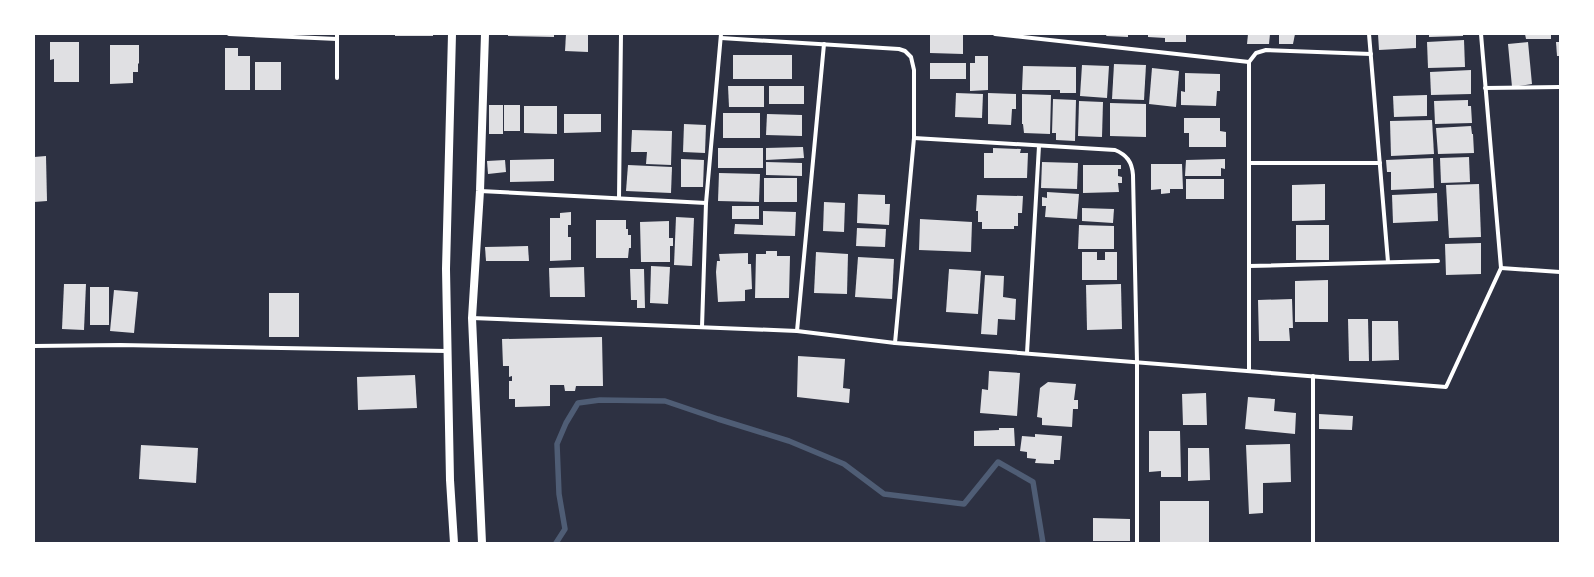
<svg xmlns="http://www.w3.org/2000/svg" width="1594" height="577" font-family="Lato,sans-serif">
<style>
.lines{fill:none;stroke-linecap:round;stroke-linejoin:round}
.stream{stroke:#4f5d75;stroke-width:5.5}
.building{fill:#e0e0e3}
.minor{stroke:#fff;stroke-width:4}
.secondary{stroke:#fff;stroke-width:8}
</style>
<rect width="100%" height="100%" fill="#2d3142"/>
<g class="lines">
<polyline class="stream" points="556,543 565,529 559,494 557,444 566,423 578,403 600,400 665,401 718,419 789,441 844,464 884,494 964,504 998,462 1033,482 1043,543"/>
</g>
<g class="building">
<rect x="395" y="34" width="38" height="2"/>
<polygon points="508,34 554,34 554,37 508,36"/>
<polygon points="566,34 588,34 588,52 565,51"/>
<polygon points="930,34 963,34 963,54 930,53"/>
<polygon points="1107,34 1128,34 1128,37 1106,36"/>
<polygon points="1148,34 1186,34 1186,42 1165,42 1165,38 1148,37"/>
<polygon points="1248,34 1270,34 1269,44 1247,44"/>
<polygon points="1279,34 1295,34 1293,44 1279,44"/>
<polygon points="1378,34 1416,34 1416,48 1379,50"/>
<polygon points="1429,34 1463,34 1463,36 1429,37"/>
<polygon points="1525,34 1551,34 1551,39 1526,39"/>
<polygon points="1464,40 1465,67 1428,68 1427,42"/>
<polygon points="50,42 79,42 79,82 54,82 54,59 50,60"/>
<polygon points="1528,42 1532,84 1512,87 1508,44"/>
<polygon points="1556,42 1560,42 1560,56 1557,56"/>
<polygon points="110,45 139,45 139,63 138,64 138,72 133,72 133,83 110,84"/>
<polygon points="225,48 238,48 238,56 250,56 250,90 225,90"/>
<rect x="733" y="55" width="59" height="24"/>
<polygon points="975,56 988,56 988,90 970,91 970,63 975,63"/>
<rect x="255" y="62" width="26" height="28"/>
<rect x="930" y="63" width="36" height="16"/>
<polygon points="1114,64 1146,65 1144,100 1112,99"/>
<polygon points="1082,65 1109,66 1107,98 1080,96"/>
<polygon points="1023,66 1076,67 1076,93 1060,93 1060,90 1022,90"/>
<polygon points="1152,68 1179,71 1176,107 1149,104"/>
<polygon points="1471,70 1471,94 1431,95 1430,72"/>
<polygon points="1185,73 1220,74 1220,91 1217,91 1216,106 1181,105 1181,91 1185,92"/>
<polygon points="728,86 764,86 764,107 729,107"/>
<rect x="769" y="86" width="35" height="18"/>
<polygon points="956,93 983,94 982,118 955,117"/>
<polygon points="988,93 1016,94 1016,109 1012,109 1011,125 988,124"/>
<polygon points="1022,94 1051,95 1050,134 1024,133 1023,124 1022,124"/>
<polygon points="1427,95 1427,116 1394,117 1393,96"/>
<polygon points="1053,99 1076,100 1075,141 1056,140 1056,133 1052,133"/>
<polygon points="1468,100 1468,106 1471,106 1472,123 1435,124 1434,101"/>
<polygon points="1079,101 1103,102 1102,137 1078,136"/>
<polygon points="1110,103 1146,104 1146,137 1110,136"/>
<rect x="489" y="105" width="14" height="29"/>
<rect x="504" y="105" width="16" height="26"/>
<polygon points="524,106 557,106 557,134 524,133"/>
<rect x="723" y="113" width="37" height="25"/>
<polygon points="564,114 601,114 601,132 564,133"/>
<polygon points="767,114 802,115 802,136 766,135"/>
<polygon points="1184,118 1220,118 1220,131 1226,132 1226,147 1189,147 1189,133 1184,133"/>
<polygon points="1432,120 1434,154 1391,156 1390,121"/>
<polygon points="684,124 706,125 705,153 683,152"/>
<polygon points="1471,126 1472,134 1473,134 1474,153 1438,154 1436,128"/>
<polygon points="632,130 672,131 671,165 646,164 647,152 631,152"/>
<polygon points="803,147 804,158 766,160 766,148"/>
<rect x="718" y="148" width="45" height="20"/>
<polygon points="993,148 1021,149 1020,153 1028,153 1027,178 984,178 984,153 993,153"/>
<polygon points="46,156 47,201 34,202 34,157"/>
<polygon points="1469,157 1470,182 1441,183 1440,158"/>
<polygon points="1433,158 1434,188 1391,190 1391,172 1387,172 1386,160"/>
<polygon points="554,159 554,181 510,182 510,160"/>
<polygon points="681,159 704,160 703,187 681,187"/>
<polygon points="1225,159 1225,169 1221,168 1221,176 1185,176 1186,160"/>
<polygon points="505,160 506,172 488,174 487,161"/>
<polygon points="766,162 802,163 802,176 766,175"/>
<polygon points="1042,162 1078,163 1077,189 1041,188"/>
<polygon points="1151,164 1182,164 1183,189 1170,189 1170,193 1161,194 1161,189 1151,190"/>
<polygon points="628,165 672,167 671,193 626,191"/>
<polygon points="1083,165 1121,165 1121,169 1118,169 1118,176 1122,177 1122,183 1118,183 1119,192 1083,193"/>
<polygon points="719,173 760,174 759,202 718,201"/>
<rect x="764" y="178" width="33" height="24"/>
<rect x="1186" y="179" width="38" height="20"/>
<polygon points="1325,184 1325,220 1292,221 1292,185"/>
<polygon points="1479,184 1481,237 1449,238 1446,185"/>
<polygon points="1047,192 1079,194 1077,219 1045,217 1046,206 1042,206 1042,197 1047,198"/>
<polygon points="1437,193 1438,221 1393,223 1392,195"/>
<polygon points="858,194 885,195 885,204 890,204 889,225 857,223"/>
<polygon points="977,195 1023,196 1022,213 1018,213 1018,226 1014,226 1014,229 982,229 982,222 978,222 978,211 976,211"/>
<polygon points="824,202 845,203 844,232 823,231"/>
<rect x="732" y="206" width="27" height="13"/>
<polygon points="1082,208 1114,209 1113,223 1082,221"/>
<polygon points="763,211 796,212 795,236 734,234 735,224 763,225"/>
<polygon points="571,212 571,225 568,225 568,237 571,237 571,260 550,261 550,218 560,218 560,213"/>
<polygon points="676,217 694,218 692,266 674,265"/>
<polygon points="920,219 972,222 971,252 919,250"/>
<polygon points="596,220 626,220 626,229 628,229 628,235 631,235 631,248 629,248 628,258 596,258"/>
<polygon points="669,221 669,238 673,238 673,246 670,246 670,262 641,262 640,222"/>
<polygon points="1079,225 1114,226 1114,249 1078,249"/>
<rect x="1296" y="225" width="33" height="35"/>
<polygon points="857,228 886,229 885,247 856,246"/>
<polygon points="1481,243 1481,274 1446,275 1445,244"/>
<polygon points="528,246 529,261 486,261 485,247"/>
<polygon points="766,251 777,251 777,256 790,256 789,298 755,298 756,254 766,254"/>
<polygon points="816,252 848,254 847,294 814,293"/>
<polygon points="1082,252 1097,252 1097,260 1105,260 1105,252 1117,252 1117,280 1082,280"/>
<polygon points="748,253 748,264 751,264 752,289 745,290 745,301 718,302 716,272 717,261 720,261 719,254"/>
<polygon points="858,257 894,259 892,299 855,297"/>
<polygon points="651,266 670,267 668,304 650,303"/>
<polygon points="584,267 585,297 550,297 549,268"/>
<polygon points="630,269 644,269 645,308 637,308 637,300 631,300"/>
<polygon points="949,269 981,271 978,314 946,312"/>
<polygon points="985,275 1004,276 1003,297 1016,299 1015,320 998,319 997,335 981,334"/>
<polygon points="1328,280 1328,322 1295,322 1295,281"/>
<polygon points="64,284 86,284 84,330 62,329"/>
<polygon points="1121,284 1122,329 1087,330 1086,285"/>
<rect x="90" y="287" width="19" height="38"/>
<polygon points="114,290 138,292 134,333 110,331"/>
<rect x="269" y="293" width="30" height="44"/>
<polygon points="1292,299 1293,328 1289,328 1290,341 1259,341 1258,300"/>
<polygon points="1348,319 1368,319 1369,361 1349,361"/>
<polygon points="1372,321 1398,321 1399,360 1372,361"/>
<polygon points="602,337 603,386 576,386 575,391 565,391 564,385 550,385 550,406 515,407 515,399 509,399 509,381 512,381 512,376 509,377 509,366 503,366 502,339"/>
<polygon points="798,356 845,359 843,388 850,389 849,403 797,397"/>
<polygon points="989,371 1020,373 1017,416 980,413 982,389 988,390"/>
<polygon points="415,375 417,408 358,410 357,377"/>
<polygon points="1048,382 1076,384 1074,400 1078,400 1078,409 1073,409 1072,427 1042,425 1042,418 1037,417 1040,388"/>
<polygon points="1206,393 1207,425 1183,425 1182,394"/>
<polygon points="1248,397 1275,399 1274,411 1296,413 1295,434 1245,429"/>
<polygon points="1319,414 1353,416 1352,430 1319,429"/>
<polygon points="999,428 1014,428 1015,446 974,446 974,431 999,430"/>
<polygon points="1149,431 1180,431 1181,477 1161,477 1161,471 1149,472"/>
<polygon points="1035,434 1062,436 1060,460 1054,460 1054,464 1035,463 1036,459 1027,458 1027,452 1020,451 1022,436 1035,437"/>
<polygon points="1290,444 1291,482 1263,483 1263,513 1249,514 1246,445"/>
<polygon points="141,445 198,448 196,483 139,479"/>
<polygon points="1188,448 1209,448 1210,480 1188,481"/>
<rect x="1160" y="501" width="49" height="41"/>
<polygon points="1093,518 1130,519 1130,541 1093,541"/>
</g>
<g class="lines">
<g class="minor">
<polyline points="229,34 337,39"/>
<polyline points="995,34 1249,62"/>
<polyline points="1369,34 1388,262"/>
<polyline points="721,38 899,49 905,51 911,57 914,70 914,138 895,343"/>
<polyline points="337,78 337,34"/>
<polyline points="1485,88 1560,87"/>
<path d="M914 138 1115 150C1127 155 1132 162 1133 175L1137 362V543"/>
<polyline points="1249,163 1380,163"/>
<polyline points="480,191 706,203"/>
<polyline points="619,198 621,34"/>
<polyline points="1249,266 1438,261"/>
<polyline points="1501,268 1560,272"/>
<polyline points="472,318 797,331 895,343 1446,387 1501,268 1481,34"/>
<polyline points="702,327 706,203 721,34"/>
<polyline points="797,331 824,44"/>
<polyline points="34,346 120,345 447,351"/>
<polyline points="1027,353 1039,146"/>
<polyline points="1249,371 1249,62 1256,53 1266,50 1371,54"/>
<polyline points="1313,376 1313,543"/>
</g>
<g class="secondary">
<polyline points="452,34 446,269 450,480 454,543"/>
<polyline points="482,543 472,318 480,191 485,34"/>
</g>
</g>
<rect width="1594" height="577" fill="none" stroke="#ffffff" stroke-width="70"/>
</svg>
